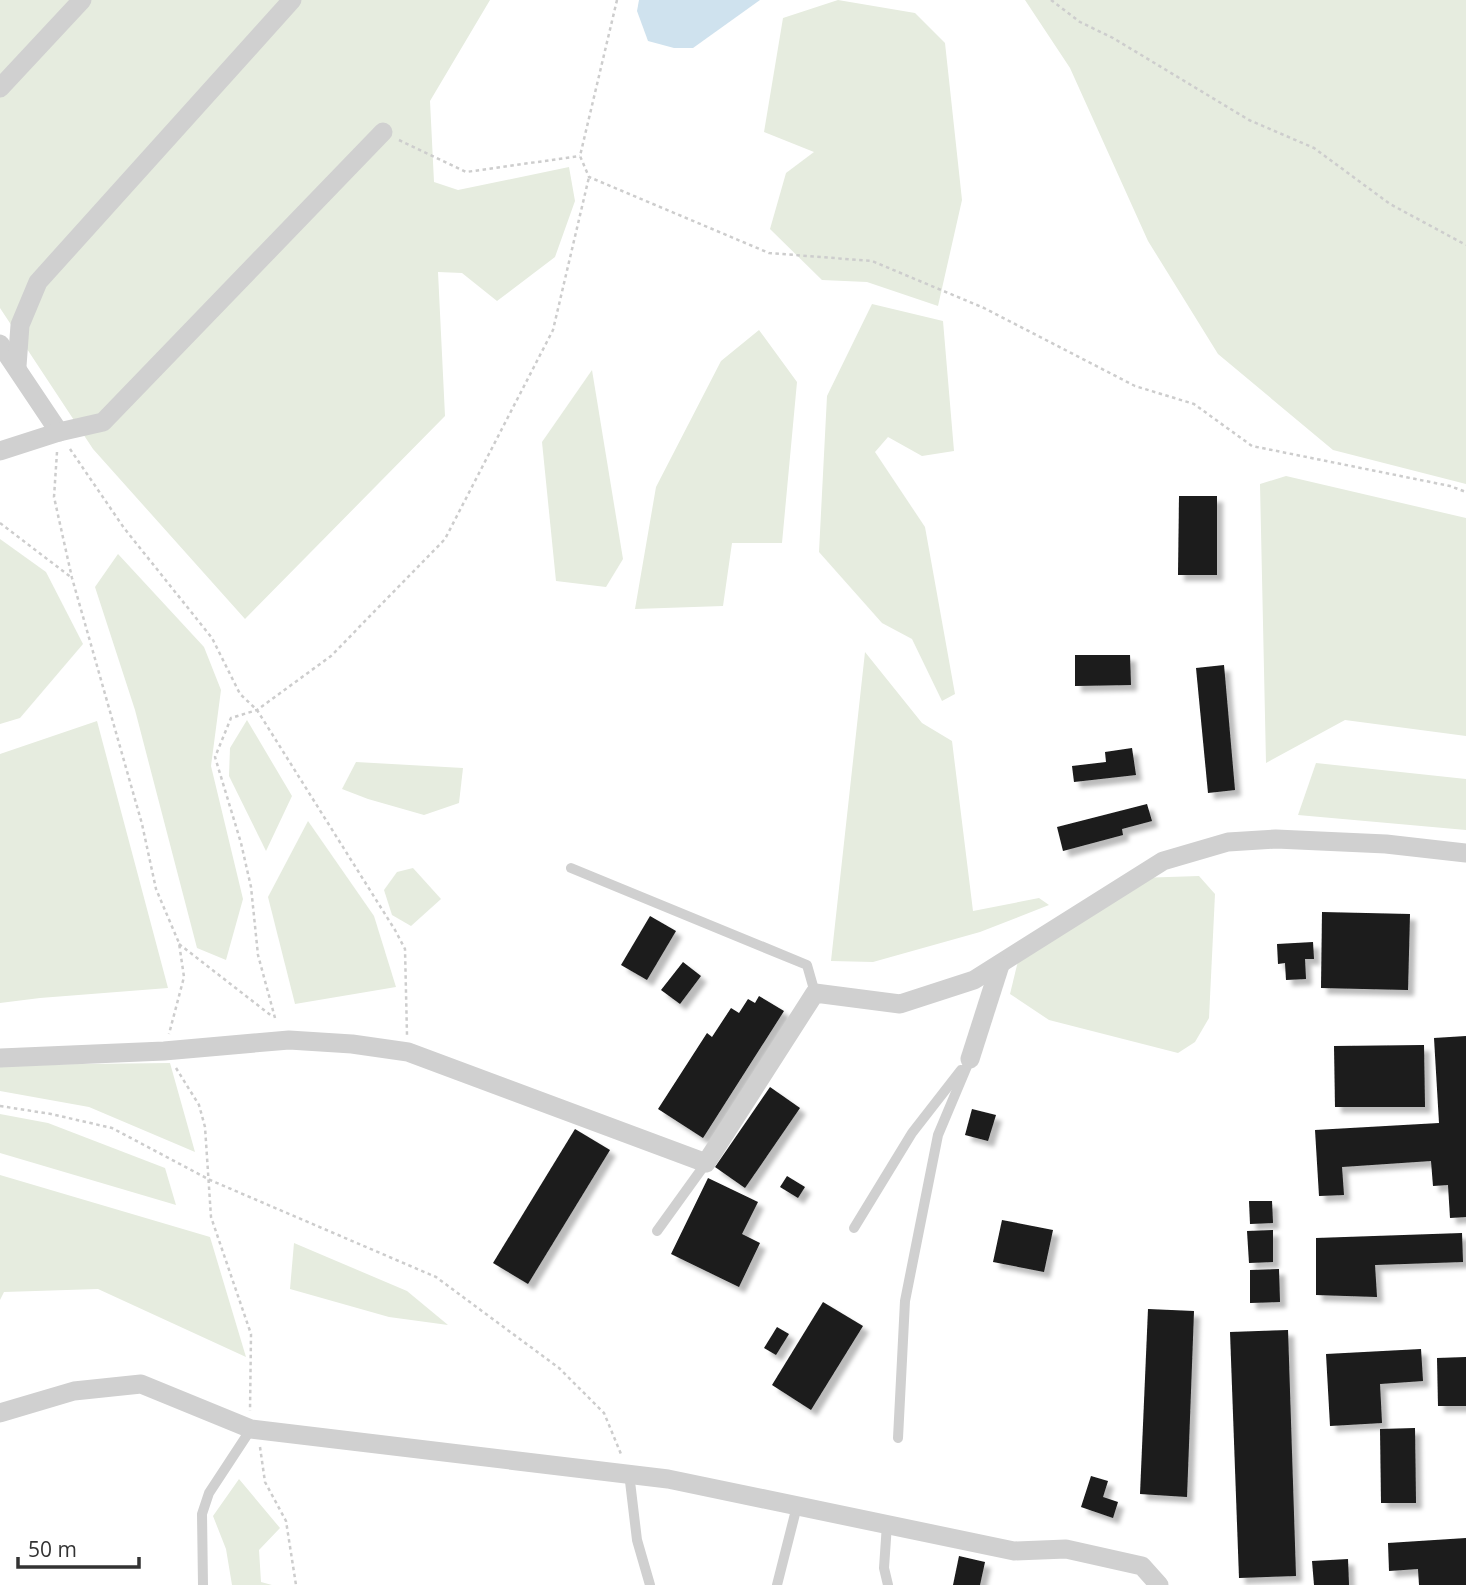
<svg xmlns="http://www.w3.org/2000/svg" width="1466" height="1585" font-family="'Open Sans',sans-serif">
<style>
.green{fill:#e6ecdf}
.water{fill:#cfe2ee}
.building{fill:#1a1a1a;filter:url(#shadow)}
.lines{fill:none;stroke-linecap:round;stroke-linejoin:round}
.path{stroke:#cdcdcd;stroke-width:2.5;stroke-dasharray:3.5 3.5;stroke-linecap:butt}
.lane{stroke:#d0d0d0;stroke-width:10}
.street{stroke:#d0d0d0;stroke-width:19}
</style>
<defs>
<filter id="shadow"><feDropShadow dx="6" dy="6" stdDeviation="2" flood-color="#0004"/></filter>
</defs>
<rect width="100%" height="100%" fill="#fff"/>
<g class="green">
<polygon points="0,0 490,0 430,101 434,182 458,190 569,167 575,201 555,257 497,301 462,273 438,272 445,416 245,619 93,449 0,308"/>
<polygon points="838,0 915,13 945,43 962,200 938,306 867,282 822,280 770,229 786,173 814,152 764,132 783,18"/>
<polygon points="1025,0 1466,0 1466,484 1333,450 1218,354 1148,241 1070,68"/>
<polygon points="872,304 943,321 954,451 922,456 888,437 875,452 925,527 955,694 942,701 912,639 882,623 819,552 827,396"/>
<polygon points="759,330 797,382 782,543 732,543 723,606 635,609 656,487 721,361"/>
<polygon points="592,370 623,559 606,587 556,581 542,442"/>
<polygon points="1286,476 1466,518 1466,736 1345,720 1266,763 1260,484"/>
<polygon points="0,539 46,572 83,644 20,718 0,724"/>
<polygon points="118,554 204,647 221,690 211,766 243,899 226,960 197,948 135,710 95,587"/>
<polygon points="865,652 922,723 952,741 973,911 1039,898 1049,905 980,932 873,962 831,961"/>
<polygon points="247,720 292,796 266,851 229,776 230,748"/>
<polygon points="97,721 168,988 40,998 0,1003 0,754"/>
<polygon points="356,762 463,768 459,803 424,815 368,799 342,789"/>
<polygon points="1316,763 1466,779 1466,830 1298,815"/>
<polygon points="308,821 374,916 396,987 295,1004 268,897"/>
<polygon points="413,868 441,899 411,926 392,915 384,890 397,872"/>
<polygon points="1199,876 1215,894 1209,1018 1195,1042 1178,1053 1049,1020 1010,994 1019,957 1138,878"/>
<polygon points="170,1063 195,1152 89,1107 0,1091 0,1065"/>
<polygon points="0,1114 48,1123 165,1168 176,1205 0,1153"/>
<polygon points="0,1175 210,1237 246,1357 98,1289 4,1292 0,1300"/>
<polygon points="294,1243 407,1291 448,1325 389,1317 290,1289"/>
<polygon points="239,1479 280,1528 259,1550 261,1582 272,1585 232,1585 226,1549 213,1516"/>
</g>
<polygon class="water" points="639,0 760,0 693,48 674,48 648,41 637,11"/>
<g class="building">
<polygon points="1179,496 1217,496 1217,575 1178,575"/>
<polygon points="1075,655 1130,655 1131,685 1075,686"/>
<polygon points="1224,665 1235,790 1208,793 1196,668"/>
<polygon points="1132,748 1136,775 1074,782 1072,766 1106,762 1105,752"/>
<polygon points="1147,804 1152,821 1122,829 1123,835 1063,851 1057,827"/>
<polygon points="1322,912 1410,914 1408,990 1321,988"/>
<polygon points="650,916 676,931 647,980 621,965"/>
<polygon points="1313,942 1314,959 1305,959 1306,979 1286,980 1285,963 1278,964 1277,944"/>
<polygon points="683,962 701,976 680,1004 661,990"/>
<polygon points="759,996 784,1011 703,1138 658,1109 707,1033 712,1037 731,1008 739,1013 748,999 755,1003"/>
<polygon points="1466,1036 1466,1217 1450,1218 1448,1185 1433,1186 1431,1161 1342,1167 1344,1195 1319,1196 1315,1130 1439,1123 1434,1038"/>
<polygon points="1424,1045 1425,1107 1335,1107 1334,1046"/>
<polygon points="770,1087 800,1108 745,1188 715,1167"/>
<polygon points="972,1109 996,1115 988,1141 965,1135"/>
<polygon points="575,1129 610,1150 528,1284 493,1263"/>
<polygon points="787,1176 805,1187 798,1198 780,1187"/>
<polygon points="708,1178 758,1202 742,1234 760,1243 739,1287 671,1254"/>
<polygon points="1249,1201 1272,1201 1273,1223 1250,1224"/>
<polygon points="1002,1220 1053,1230 1044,1272 993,1262"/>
<polygon points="1273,1230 1273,1262 1249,1263 1247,1231"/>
<polygon points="1462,1233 1463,1262 1375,1265 1377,1297 1316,1295 1316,1238"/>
<polygon points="1279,1269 1280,1302 1250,1303 1250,1270"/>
<polygon points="823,1302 863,1326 811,1410 772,1385"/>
<polygon points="1148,1309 1194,1311 1187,1497 1140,1494"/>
<polygon points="777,1327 789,1334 776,1355 764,1348"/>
<polygon points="1288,1330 1296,1576 1239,1578 1230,1332"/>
<polygon points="1421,1349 1423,1381 1380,1384 1382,1423 1330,1426 1326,1354"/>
<polygon points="1466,1357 1466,1406 1438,1406 1437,1358"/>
<polygon points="1415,1428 1416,1503 1381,1503 1380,1429"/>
<polygon points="1091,1476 1108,1481 1103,1497 1118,1502 1113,1518 1081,1507"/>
<polygon points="1466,1538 1466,1585 1419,1585 1418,1569 1389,1571 1388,1543"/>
<polygon points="959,1556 985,1562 980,1585 953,1585"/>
<polygon points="1348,1559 1349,1585 1314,1585 1312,1561"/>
</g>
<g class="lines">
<g class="path">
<polyline points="617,0 580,156 589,177 769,253 872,261 984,308 1135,386 1194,404 1252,446 1450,486 1466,492"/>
<polyline points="1051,0 1080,22 1113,38 1249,120 1314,148 1390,204 1466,245"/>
<polyline points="399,140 466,172 580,156"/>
<polyline points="70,449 124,528 212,638 240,694 257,710 395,930 405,949 407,1035"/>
<polyline points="57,452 54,497 72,578 142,824 156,889 179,943 184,977 169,1034"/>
<polyline points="0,523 72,578"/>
<polyline points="179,944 273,1017"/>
<polyline points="275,1018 258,955 251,887 241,843 215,757 231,718 257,710 331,656 445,539 553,330 589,177"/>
<polyline points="176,1068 199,1105 205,1127 211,1217 251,1334 250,1411"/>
<polyline points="0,1106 51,1114 112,1128 210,1180 436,1277 559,1368 604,1413 621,1454"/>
<polyline points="260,1447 265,1482 286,1521 296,1585"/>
</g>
<g class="lane">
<polyline points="571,868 807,965 815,993"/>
<polyline points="854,1228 912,1133 961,1070"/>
<polyline points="657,1231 706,1163"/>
<polyline points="898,1438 905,1301 938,1135 970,1059"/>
<polyline points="629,1473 637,1540 650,1585"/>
<polyline points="887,1524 884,1568 888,1585"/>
<polyline points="203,1585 202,1514 209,1493 251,1429"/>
<polyline points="777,1585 797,1506"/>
</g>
<g class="street">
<polyline points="0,88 82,0"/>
<polyline points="0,344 59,432"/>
<polyline points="17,366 20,325 38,282 292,0"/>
<polyline points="0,451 59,432 103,422 383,132"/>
<polyline points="0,1058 164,1051 289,1040 352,1044 408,1052 706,1163 815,993 900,1004 974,980 1163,861 1228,842 1276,839 1386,844 1466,853"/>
<polyline points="970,1059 1000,965"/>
<polyline points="0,1413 74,1391 141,1384 251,1429 668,1479 1014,1551 1066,1549 1142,1566 1159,1585"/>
</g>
</g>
<path d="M18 1557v10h121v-10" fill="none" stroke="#333333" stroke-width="3.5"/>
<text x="28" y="1557" font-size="21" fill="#333333" stroke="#ffffff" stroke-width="5" paint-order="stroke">50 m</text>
</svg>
